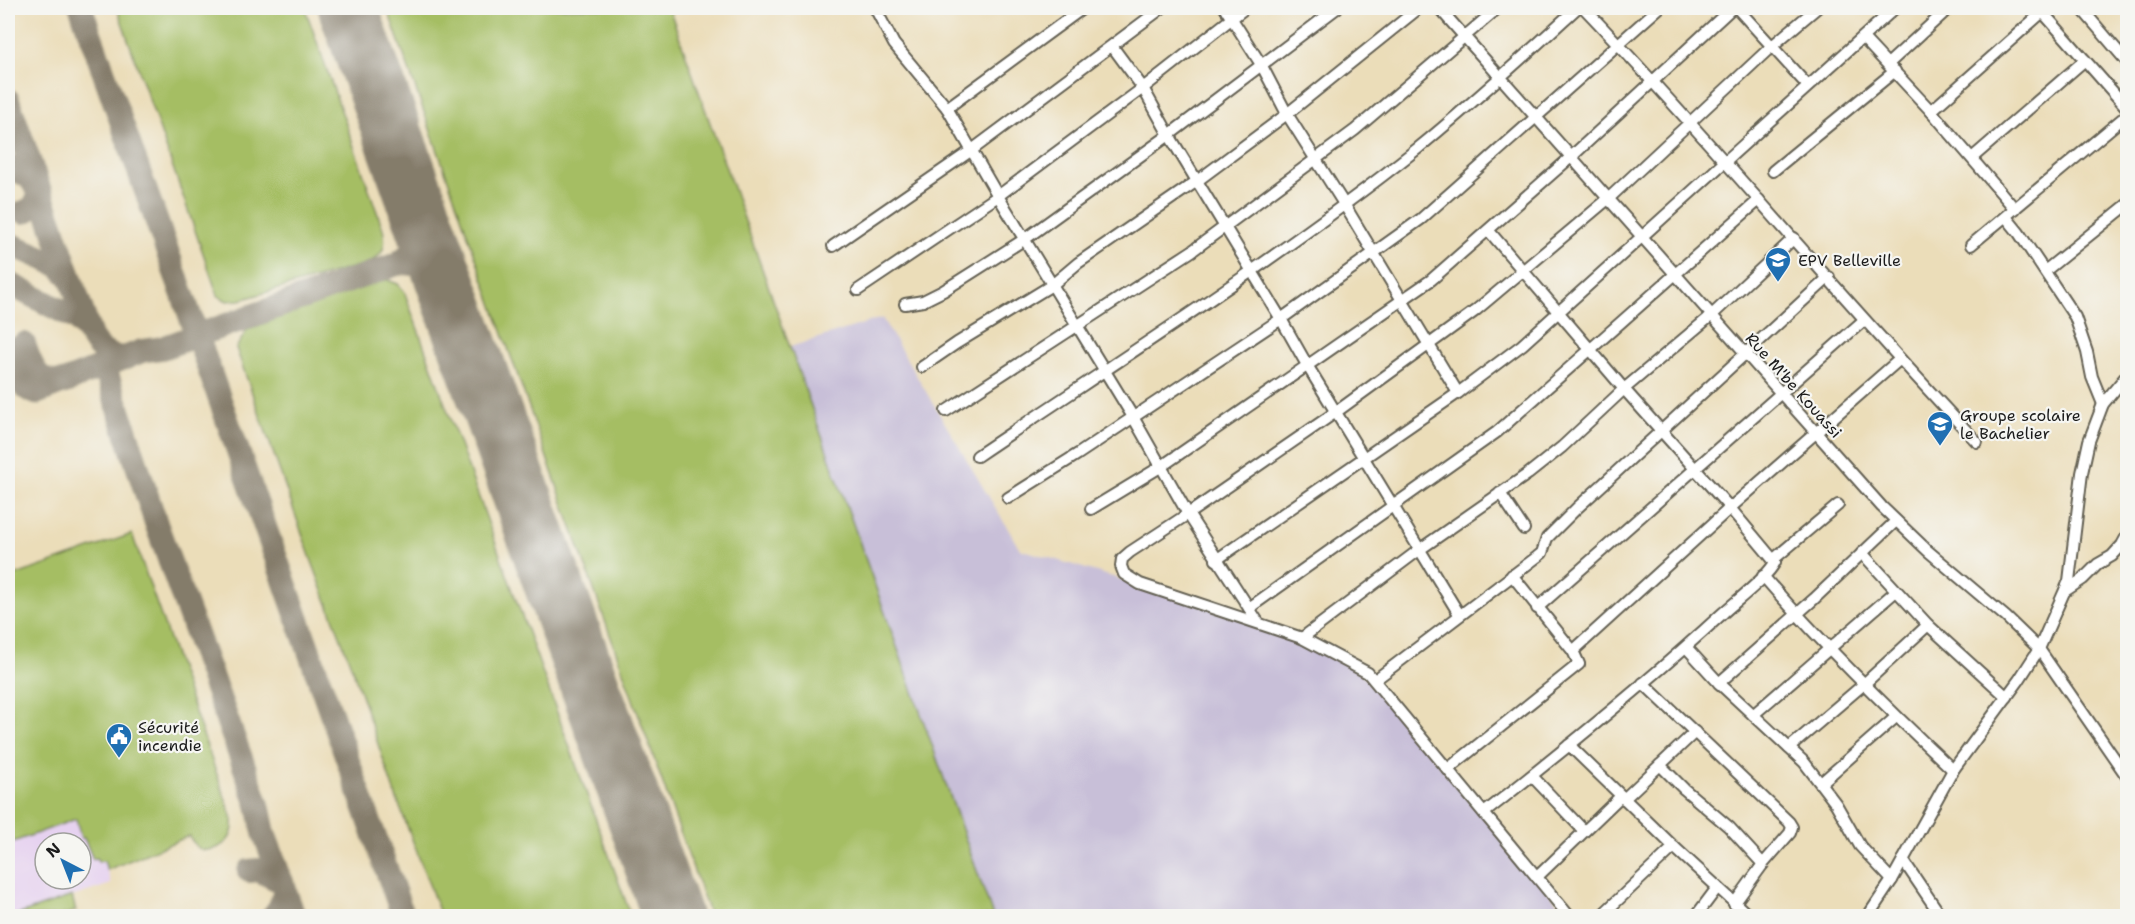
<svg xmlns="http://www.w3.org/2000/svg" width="2135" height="924" font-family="'Shantell Sans',sans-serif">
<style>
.built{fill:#e6d2f0;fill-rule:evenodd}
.industrial{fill:#c8bfd8}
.green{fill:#a5be64;stroke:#606d40;stroke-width:1.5}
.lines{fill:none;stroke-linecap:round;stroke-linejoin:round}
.taxiway{stroke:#847c6a;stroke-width:24}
.runway{stroke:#847c6a;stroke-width:60}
.minor-casing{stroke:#646053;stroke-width:14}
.minor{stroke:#fff;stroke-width:10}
.labels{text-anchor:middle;stroke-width:4.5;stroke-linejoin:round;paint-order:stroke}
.poi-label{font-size:16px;fill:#1c1c1c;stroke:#f6f6f2;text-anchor:start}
.street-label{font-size:16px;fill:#1c1c1c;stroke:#f6f6f2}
</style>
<rect width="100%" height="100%" fill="#f6f6f2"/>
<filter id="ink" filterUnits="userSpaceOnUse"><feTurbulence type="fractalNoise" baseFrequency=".0167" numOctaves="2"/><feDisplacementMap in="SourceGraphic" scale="12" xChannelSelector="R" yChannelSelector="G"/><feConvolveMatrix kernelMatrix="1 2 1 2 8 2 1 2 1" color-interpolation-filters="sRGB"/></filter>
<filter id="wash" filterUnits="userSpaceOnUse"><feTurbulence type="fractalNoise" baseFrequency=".008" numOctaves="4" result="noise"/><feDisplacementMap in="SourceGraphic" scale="24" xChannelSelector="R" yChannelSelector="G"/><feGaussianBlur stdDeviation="1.35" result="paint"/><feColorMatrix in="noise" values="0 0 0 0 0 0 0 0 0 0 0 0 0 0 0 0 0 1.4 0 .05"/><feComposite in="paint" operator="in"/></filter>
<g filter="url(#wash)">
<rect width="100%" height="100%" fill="#ebddb9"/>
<path class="built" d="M76 819 81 838 84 837 93 859 104 860 111 884 14 916H8V844ZM45 843H81V879H45Z"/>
<polygon class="industrial" points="882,318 1020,549 1216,608 1354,665 1569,916 993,916 790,347"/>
<g class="green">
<path d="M117 8H305L383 229C387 246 384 255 368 263L240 300 227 301 218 296Z"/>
<polygon points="387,8 669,8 993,916 710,916"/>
<polygon points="385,279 398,284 404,291 631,916 441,916 395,794 352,668 311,559 236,348 247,330 375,280"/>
<path d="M132 534 233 820C234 833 230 842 217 848 213 849 207 851 202 850 196 848 192 841 189 836L107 870 104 861 98 862 97 858 93 859 84 838H81L76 819 8 844V578Z"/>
<polygon points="72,896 76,911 60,916 14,916"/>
</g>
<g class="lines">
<g class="taxiway">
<polyline points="81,8 403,916"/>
<path d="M8 100 91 336C98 351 109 357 126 358"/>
<path d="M8 166 28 176 39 190C39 201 35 208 24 212"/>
<polyline points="8,243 58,265 70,277"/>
<path d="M397 264C420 247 420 243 422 215"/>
<polyline points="8,283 77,319 89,333"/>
<path d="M24 344C32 368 39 388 69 381"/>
<path d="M8 348C14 366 16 388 36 393L142 351 162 348 397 264C418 260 431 270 446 283"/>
<polyline points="104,365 157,526 258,805 264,833 294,916"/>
<polyline points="249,871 258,870 282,882"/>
<polyline points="273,916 280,907 285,889"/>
</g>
<polyline class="runway" points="348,8 672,916"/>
</g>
</g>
<g filter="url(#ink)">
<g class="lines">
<g class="minor-casing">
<g id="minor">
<polyline points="875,8 894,44 947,108 998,196 1133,417 1188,514 1258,622"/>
<polyline points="1225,8 1262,66 1287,114 1344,204 1458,393"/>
<polyline points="1439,8 1882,507 1928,551 2006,617 2039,649 2128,778"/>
<path d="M1584 8C1719 149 1842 300 1977 442"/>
<polyline points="1737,8 1808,86"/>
<polyline points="2039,8 2128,109"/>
<polyline points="2081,8 2128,63"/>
<polyline points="1863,38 1931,111 2015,209"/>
<polyline points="1112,46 1143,88 1169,135 1281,319 1307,365 1459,614"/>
<polyline points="1888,64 1949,8"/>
<polyline points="947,108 1083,8"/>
<polyline points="1931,111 2047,8"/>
<polyline points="1972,158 2085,60"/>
<polyline points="1773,171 1895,71"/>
<polyline points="2006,217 2019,233 2075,317 2087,352 2092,377 2103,404"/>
<polyline points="1971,245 2128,114"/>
<polyline points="833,246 972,150 1162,8"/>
<polyline points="2045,271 2128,204"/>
<polyline points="858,290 998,196 1143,88 1245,8"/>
<polyline points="905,304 923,301 943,291 1025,239 1169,135 1337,8"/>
<polyline points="922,367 957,343 1052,285 1078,263 1197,181 1287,114 1419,8"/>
<polyline points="946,411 1192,251 1355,130 1498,8"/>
<path d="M977 456C1125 356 1277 260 1417 149 1472 104 1524 56 1577 8"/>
<polyline points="1500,493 1524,529"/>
<polyline points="1008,498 1078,454 1281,319 1421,219 1659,8"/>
<polyline points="1091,509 1162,466 1431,280 1571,157 1732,8"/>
<polyline points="1862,553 1928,625 2007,697"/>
<polyline points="1774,559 1838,505"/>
<polyline points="1216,560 1458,393 1522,345 1895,8"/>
<path d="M1763 576C1822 644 1887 708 1953 770"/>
<polyline points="2065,591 2083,579 2098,564 2112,556 2122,545 2128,534"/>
<polyline points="1249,608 1497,432 1759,200"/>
<polyline points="1537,608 1864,320"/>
<polyline points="1302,638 1419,550 1528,474 1562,447 1624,389 1712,315 1794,238"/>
<polyline points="1686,647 1719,683 1804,762 1836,804 1860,846 1892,880"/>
<polyline points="1573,651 1730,508 1899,360"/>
<polyline points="1375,680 1537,557 1542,553 1547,538 1577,508 1829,277"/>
<polyline points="1643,683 1789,822 1792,827 1790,833 1763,864 1734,904"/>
<polyline points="1719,683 1814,599 1896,521"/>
<polyline points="1753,715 1896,591"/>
<polyline points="1569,745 1674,847 1749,916"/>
<polyline points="1789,748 1864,684 1928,625"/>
<polyline points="1660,765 1684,789 1729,827 1763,864"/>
<polyline points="1448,769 1579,664 1573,651 1512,575"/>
<polyline points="1532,776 1584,831"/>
<polyline points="1821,783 1896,717"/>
<polyline points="1624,799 1695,732"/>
<path d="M1484 813C1566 749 1647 683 1723 613 1736 601 1768 577 1775 562L1730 508 1624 389 1489 231"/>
<polyline points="1903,860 1941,916"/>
<polyline points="1537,877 1621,796"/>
<polyline points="1569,916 1368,673 1302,638 1140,584 1124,574 1121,566 1122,559 1130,552 1188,514 1336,412 1475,311 1608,199 1772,46 1817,8"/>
<polyline points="1601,916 1674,847"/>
<polyline points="1696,916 1717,888"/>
<polyline points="1868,916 1892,880 1953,770 2019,680 2039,649 2069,581 2082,473 2089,441 2103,404 2128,374"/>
</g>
</g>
<use href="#minor" class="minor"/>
</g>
</g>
<defs>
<g id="school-pin" transform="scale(1.35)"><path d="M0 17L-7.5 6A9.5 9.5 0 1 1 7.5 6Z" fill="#1f6fb2" stroke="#f6f6f2"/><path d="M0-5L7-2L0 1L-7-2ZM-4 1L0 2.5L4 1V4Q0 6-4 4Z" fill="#fff"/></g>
<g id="civic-pin" transform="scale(1.35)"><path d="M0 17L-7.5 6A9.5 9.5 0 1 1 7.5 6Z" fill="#1f6fb2" stroke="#f6f6f2"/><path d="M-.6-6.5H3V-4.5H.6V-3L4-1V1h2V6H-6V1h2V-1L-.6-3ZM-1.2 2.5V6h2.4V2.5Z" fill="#fff"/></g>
</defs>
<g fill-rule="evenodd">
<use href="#school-pin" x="1778" y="260"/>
<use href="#school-pin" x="1940" y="424"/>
<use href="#civic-pin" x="119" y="736"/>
</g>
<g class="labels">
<g class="poi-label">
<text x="1798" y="266">EPV Belleville</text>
<text x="1960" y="421">Groupe scolaire<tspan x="1960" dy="18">le Bachelier</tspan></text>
<text x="138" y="733">Sécurité<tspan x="138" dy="18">incendie</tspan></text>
</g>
<g class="street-label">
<text transform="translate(1794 385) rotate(48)" y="6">Rue M'be Kouassi</text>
</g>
</g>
<rect width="2135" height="924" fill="none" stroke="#f6f6f2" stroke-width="30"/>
<g transform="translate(63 861) rotate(318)"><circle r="28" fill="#f6f6f2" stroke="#9f9f9c" stroke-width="1.5"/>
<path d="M0-4.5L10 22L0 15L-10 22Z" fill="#1f6fb2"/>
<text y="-9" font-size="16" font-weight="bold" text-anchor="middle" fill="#1c1c1c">N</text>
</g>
</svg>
